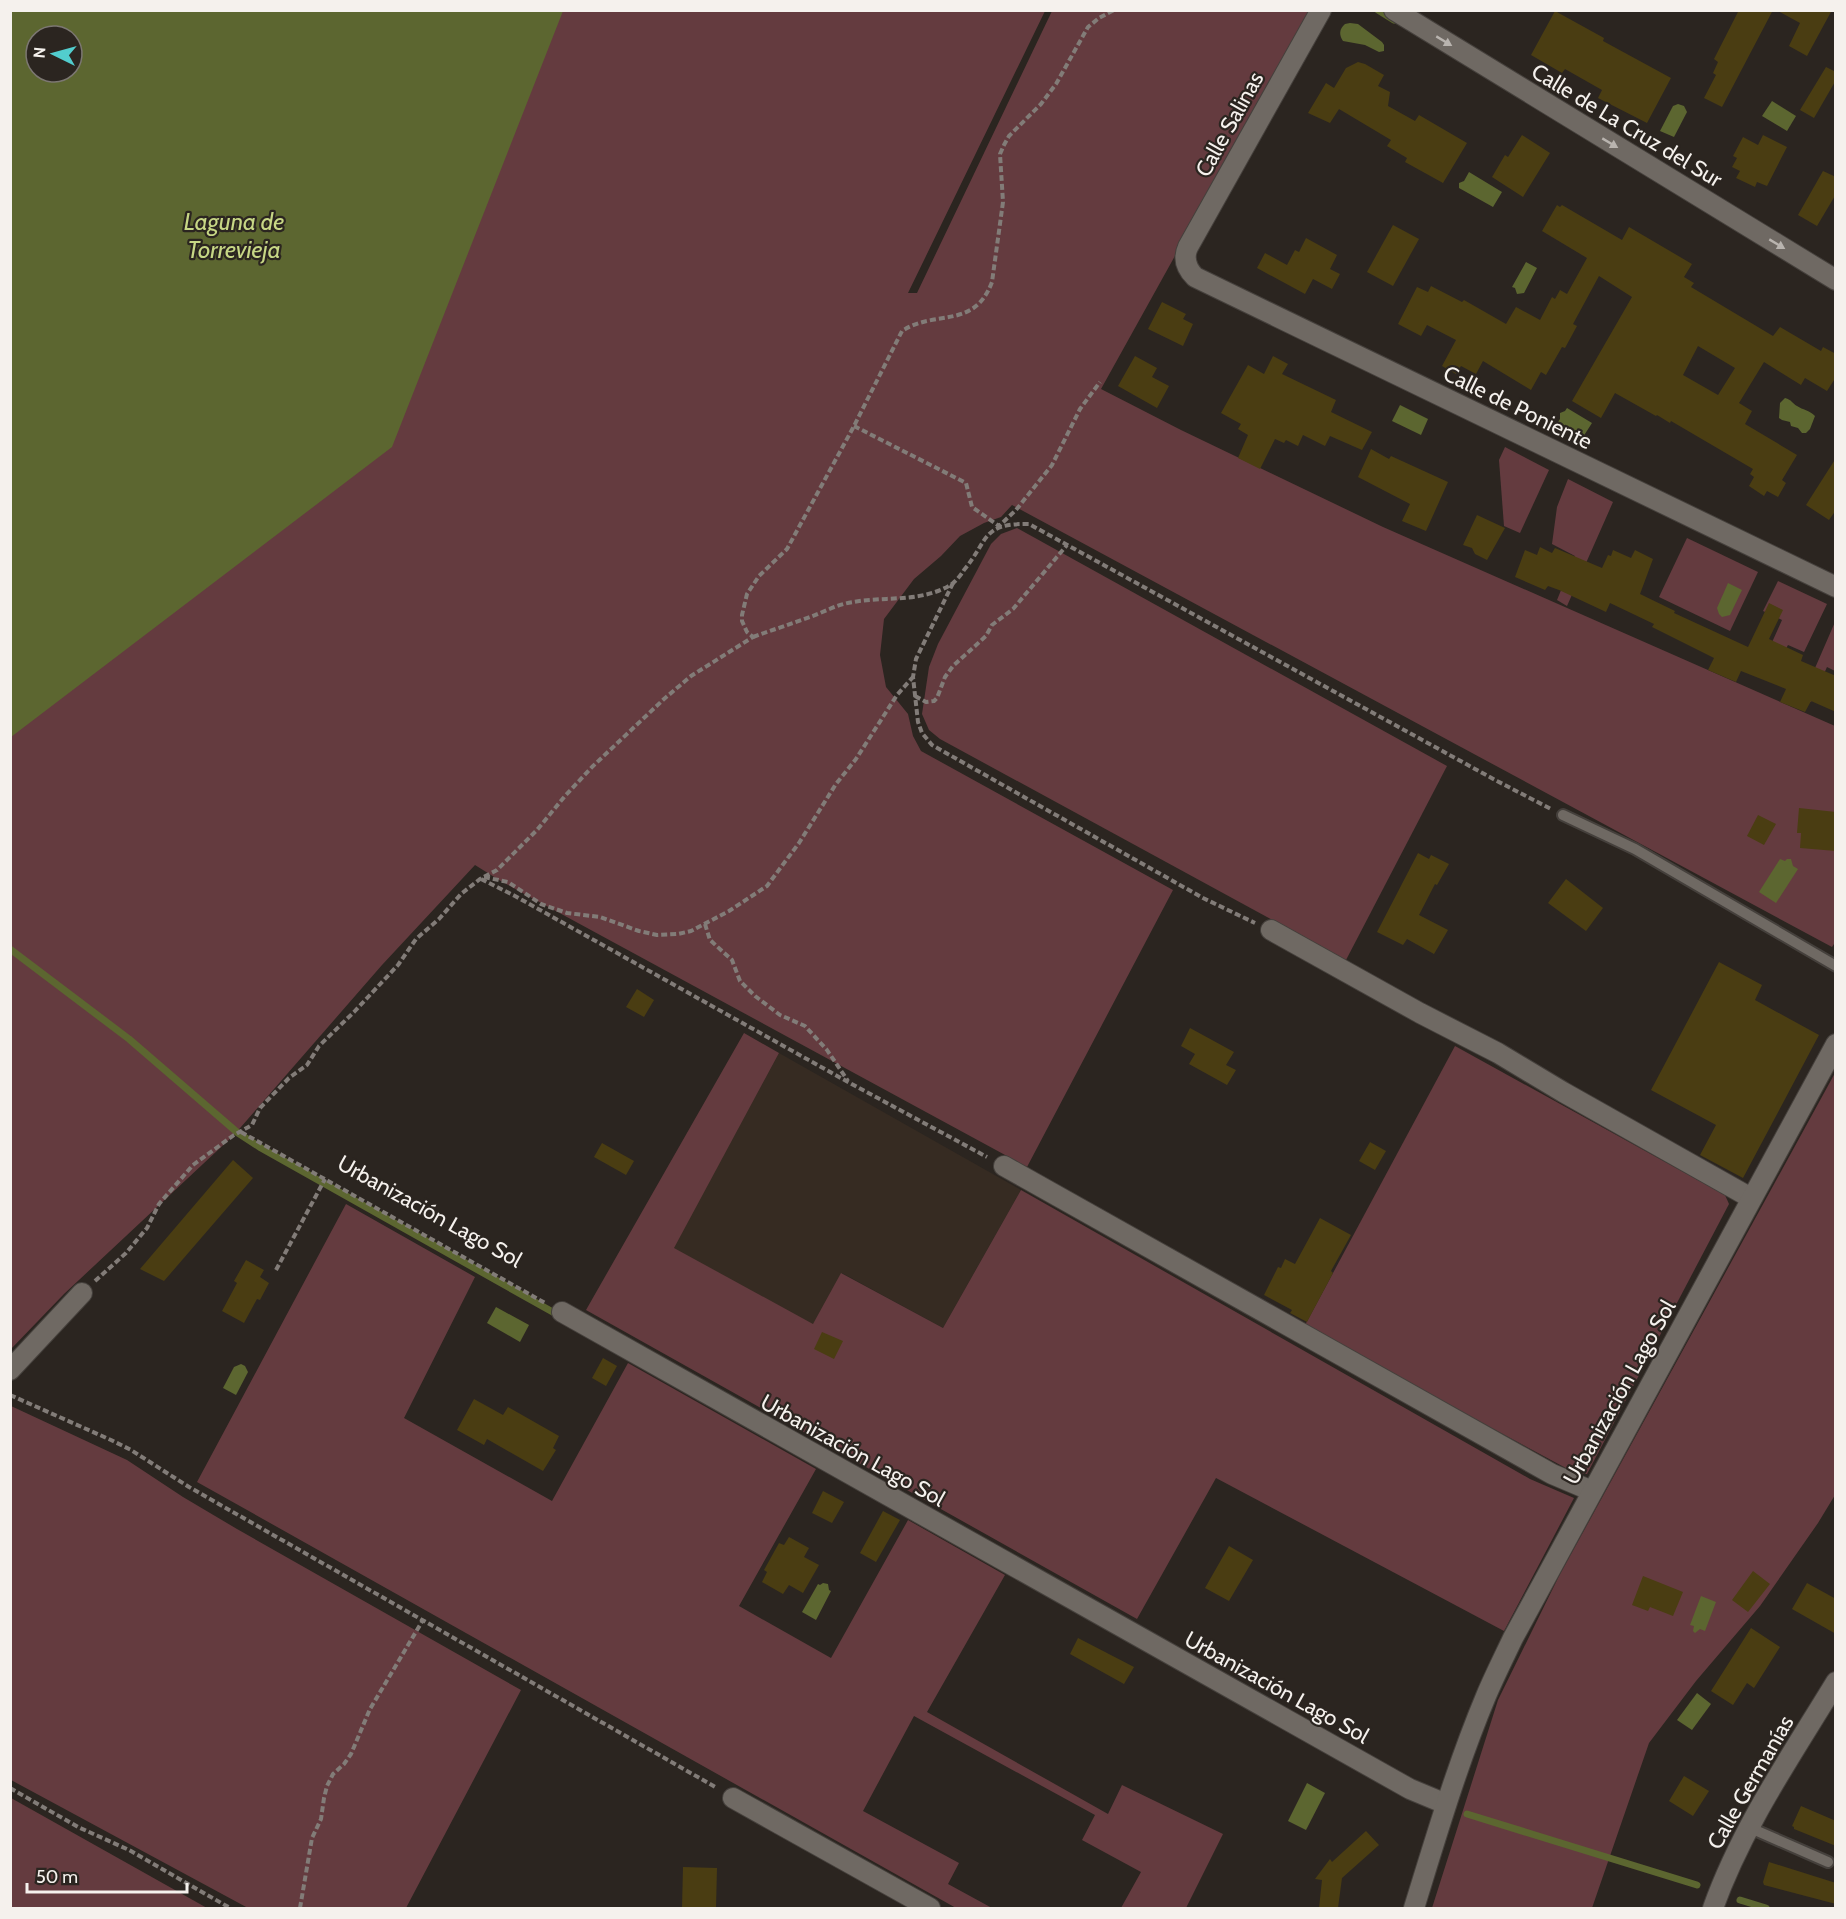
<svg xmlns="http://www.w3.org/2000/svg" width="1846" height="1919" font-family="Cabin,sans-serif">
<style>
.built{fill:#362b22}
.green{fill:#643b3f;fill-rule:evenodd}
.water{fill:#5c6630;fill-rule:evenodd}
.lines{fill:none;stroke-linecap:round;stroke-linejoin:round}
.stream{stroke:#5c6630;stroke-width:7}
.building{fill:#4a3d12;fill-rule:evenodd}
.lane-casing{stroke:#45403c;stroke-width:14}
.street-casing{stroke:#45403c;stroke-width:22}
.path{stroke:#827c78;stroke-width:4;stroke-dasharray:6 3;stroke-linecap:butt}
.lane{stroke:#6f6963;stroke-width:10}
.street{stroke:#6f6963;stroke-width:20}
.oneway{fill:#b9b4af}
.labels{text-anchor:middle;stroke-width:4.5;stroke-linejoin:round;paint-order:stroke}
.street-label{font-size:22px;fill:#f5f1ed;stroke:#2b2520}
.water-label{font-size:24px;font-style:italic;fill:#c7d785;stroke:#2b2520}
</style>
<rect width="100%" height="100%" fill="#2b2520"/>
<polygon class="built" points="779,1053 1021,1190 943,1328 842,1273 814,1325 673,1248"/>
<g class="green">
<path d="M11 11H1045L908 293H917L1052 11H1311L1101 389 1181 430 1383 527 1835 726 1836 941 1832 947 1012 505 1001 517 984 523 960 536 941 556 914 579 884 619 880 655 886 687 908 714 913 736 921 751 1173 890 1027 1167 499 880 475 865 382 965 234 1135 64 1294 11 1349ZM36 36H72V72H36Z"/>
<polygon points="1505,447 1549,470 1520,533 1504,526 1499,460"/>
<polygon points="1568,479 1613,502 1567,606 1557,600 1575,556 1552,544 1557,507"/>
<polygon points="1017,528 1447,766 1346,960 940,739 929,730 922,714 929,667 938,644 991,544 1001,534"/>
<polygon points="1687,538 1758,572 1730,631 1659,597"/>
<polygon points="1778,581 1827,604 1804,652 1788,645 1782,656 1769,649 1782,620 1763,611"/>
<polygon points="1835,622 1835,671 1827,667 1811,702 1802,698"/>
<polygon points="744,1033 779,1053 674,1248 813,1324 841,1273 943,1328 1021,1190 1530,1479 1574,1498 1504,1631 1216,1478 1137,1619 586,1310"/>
<polygon points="1455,1046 1725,1195 1729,1204 1587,1474 1577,1474 1304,1327"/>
<polygon points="1835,1073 1835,1495 1818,1523 1760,1606 1696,1681 1649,1743 1592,1908 1432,1908 1498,1700 1559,1576"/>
<polygon points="346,1204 475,1277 404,1418 552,1501 628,1363 816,1469 739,1606 831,1658 908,1520 1005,1575 927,1712 1108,1814 1122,1785 1223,1834 1186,1908 1121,1908 1141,1872 1082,1840 1095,1815 914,1716 863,1811 959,1863 948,1884 992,1908 956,1908 197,1482"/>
<polygon points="11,1406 127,1460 183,1497 237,1529 521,1690 406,1908 248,1908 11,1780"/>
<polygon points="11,1798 207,1908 11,1908"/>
</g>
<g class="water">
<path d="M11 10 563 11 392 447 11 737ZM36 36H72V72H36Z"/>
<path d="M1350 23 1358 24 1382 42 1384 45V51L1379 52 1365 45 1343 41C1339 35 1339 29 1345 24Z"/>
<polygon points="1772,101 1796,116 1787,131 1762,116"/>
<polygon points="1678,104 1684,106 1687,112 1674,137 1660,131 1673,106"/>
<polygon points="1469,172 1502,192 1493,207 1459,188 1459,183 1464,181"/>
<polygon points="1526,262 1537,268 1524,293 1517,294 1515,288 1512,287"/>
<path d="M1785 398C1792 400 1792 403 1797 406 1803 410 1809 410 1815 416L1810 429 1806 433H1802L1798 428 1791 426 1790 422 1782 420 1779 418 1780 403Z"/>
<polygon points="1400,405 1428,419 1421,435 1392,421"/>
<polygon points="1567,408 1592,423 1583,437 1558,422 1560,419 1560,413 1565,411"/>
<polygon points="1728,583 1742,590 1730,615 1722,617 1719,614 1717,608"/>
<polygon points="1780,859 1785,861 1787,859 1791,859 1793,866 1798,869 1776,903 1759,892"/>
<polygon points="496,1307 529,1325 520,1342 487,1323"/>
<polygon points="241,1364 245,1366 248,1372 236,1395 223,1388 234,1367"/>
<polygon points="823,1583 828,1584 829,1590 831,1591 816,1620 802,1612 818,1584 820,1585"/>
<polygon points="1701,1596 1716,1602 1705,1631 1700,1629 1695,1633 1693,1631 1694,1626 1690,1625"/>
<polygon points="1697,1693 1711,1704 1692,1730 1677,1720"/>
<polygon points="1307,1783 1325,1793 1306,1830 1288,1821"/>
</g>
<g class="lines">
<g class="stream">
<polyline points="1378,10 1394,20"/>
<polyline points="10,949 129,1039 238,1133 261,1148 558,1315"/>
<polyline points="1467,1814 1697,1885"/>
<polyline points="1740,1900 1766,1908"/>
</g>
</g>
<g class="building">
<polygon points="1739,10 1773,10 1722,107 1704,98 1716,75 1713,73 1718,62 1714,59"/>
<polygon points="1776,10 1832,10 1807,56 1789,46 1800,23"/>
<polygon points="1555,11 1604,38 1603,41 1671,78 1647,123 1598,98 1602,90 1565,69 1562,73 1531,55"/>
<polygon points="1358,62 1365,64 1384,75 1378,86 1390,92 1388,106 1415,121 1419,115 1467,143 1443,183 1405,162 1407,158 1387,146 1391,140 1339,109 1330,123 1308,113 1326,83 1334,88 1346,68"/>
<polygon points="1826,67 1836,72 1836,80 1814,118 1800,110"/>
<polygon points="1522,135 1550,153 1523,197 1492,177 1505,155 1508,157"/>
<polygon points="1763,135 1787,147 1767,186 1757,182 1755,187 1736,178 1740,171 1732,167 1737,158 1733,156 1743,137 1758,145"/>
<polygon points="1823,171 1836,177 1836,194 1817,226 1798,215"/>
<path d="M1557 205 1560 207 1562 205 1622 240 1629 227 1692 264 1684 277 1694 283 1691 287 1773 336 1780 327 1821 351 1823 347 1836 354V377L1827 391 1805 378 1801 385 1764 362 1739 403 1752 411 1745 424 1797 455 1782 480 1786 483 1778 497 1767 491 1764 496 1749 486 1754 477 1750 474 1753 469 1671 421 1670 423 1657 415 1656 416 1615 393 1601 418 1572 401 1632 297 1599 276 1573 324 1577 326 1565 348 1562 347 1546 375 1541 372 1531 390 1483 361 1476 374 1461 366 1456 374 1442 366 1456 340 1427 325 1421 336 1398 324 1417 287 1428 292 1431 286 1462 302 1464 300 1506 324 1516 307 1540 320 1552 297 1555 299 1560 290 1567 294 1587 258 1542 231ZM1698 346 1735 368 1718 395 1683 375Z"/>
<polygon points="1393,225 1419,239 1393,286 1367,272"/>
<polygon points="1306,238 1337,255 1330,269 1340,274 1332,289 1313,279 1305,294 1257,268 1265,253 1287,265 1295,250 1299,252"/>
<polygon points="1162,302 1186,314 1183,319 1193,324 1183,346 1148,329"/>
<polygon points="1135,356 1157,368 1152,377 1169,386 1157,408 1118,386"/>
<polygon points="1273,356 1288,364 1282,374 1336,400 1331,412 1372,432 1362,450 1330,436 1325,446 1303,435 1298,446 1286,440 1284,443 1275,439 1260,469 1238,458 1248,435 1238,429 1241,424 1221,413 1248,365 1264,374"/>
<polygon points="1371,449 1389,459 1391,456 1448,482 1426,531 1402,521 1410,504 1358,477"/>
<polygon points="1836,458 1836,510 1829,520 1806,505"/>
<polygon points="1477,515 1505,528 1487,560 1475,554 1472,548 1463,545"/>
<polygon points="1540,547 1552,553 1555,548 1602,568 1608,555 1611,556 1613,550 1631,558 1635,550 1653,559 1640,594 1675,611 1674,613 1748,647 1769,603 1783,610 1769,639 1803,655 1801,661 1836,676 1836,712 1811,701 1805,712 1780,702 1786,689 1741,671 1736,682 1708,670 1714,658 1652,627 1654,624 1610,603 1606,612 1559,590 1548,586 1545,590 1515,577 1525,550 1537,555"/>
<polygon points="1799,808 1836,812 1836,851 1800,848 1801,833 1797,833"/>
<polygon points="1758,815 1776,824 1764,845 1747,836"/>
<polygon points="1418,853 1429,859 1431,855 1449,864 1437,885 1435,884 1419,915 1448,930 1434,954 1407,939 1403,945 1377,932"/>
<polygon points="1566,879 1603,908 1586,931 1548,903"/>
<polygon points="1719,962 1762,985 1755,1000 1819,1035 1743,1178 1700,1155 1716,1125 1651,1090"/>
<polygon points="637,989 654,1000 644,1017 626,1007"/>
<polygon points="1190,1028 1234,1052 1226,1065 1236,1070 1227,1085 1189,1064 1195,1054 1181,1046"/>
<polygon points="1370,1142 1386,1151 1375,1170 1359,1161"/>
<polygon points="602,1143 634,1161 626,1175 594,1157"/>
<polygon points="233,1160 253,1178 164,1281 140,1269"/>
<polygon points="1320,1218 1351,1235 1331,1271 1333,1273 1307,1322 1290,1313 1292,1310 1264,1295 1278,1267 1281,1268 1285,1259 1295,1264"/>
<polygon points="246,1260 264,1270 260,1277 269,1283 260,1300 257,1299 244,1323 222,1311 237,1283 234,1281"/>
<polygon points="822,1332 843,1341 834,1359 814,1349"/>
<polygon points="603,1358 617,1366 606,1386 592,1378"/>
<polygon points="474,1399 503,1415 508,1407 559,1436 553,1448 556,1450 543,1471 487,1439 484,1445 457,1430"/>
<polygon points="823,1491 844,1502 832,1523 812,1513"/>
<polygon points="883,1511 900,1520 876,1562 860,1553"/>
<polygon points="789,1537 809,1548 804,1557 819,1565 803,1593 789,1585 783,1594 762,1582 767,1572 764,1570 779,1543 784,1545"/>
<polygon points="1229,1546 1253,1560 1229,1601 1205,1588"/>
<polygon points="1753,1571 1770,1584 1748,1612 1732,1600"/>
<polygon points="1643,1576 1683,1592 1673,1616 1650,1607 1648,1611 1632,1605"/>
<polygon points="1807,1583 1836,1599 1836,1634 1792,1609"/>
<polygon points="1751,1628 1780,1647 1754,1688 1747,1683 1733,1705 1711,1691"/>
<polygon points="1078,1638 1134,1667 1124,1684 1070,1654"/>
<polygon points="1684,1776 1709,1791 1693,1816 1669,1801"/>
<polygon points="1801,1806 1836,1821 1836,1846 1794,1829 1794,1827 1792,1826"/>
<polygon points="1366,1831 1379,1845 1342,1878 1338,1908 1319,1908 1322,1880 1315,1879 1330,1859 1332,1862"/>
<polygon points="1769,1862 1836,1883 1836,1904 1764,1885 1763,1882"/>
<polygon points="683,1867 717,1868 716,1908 682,1908"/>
</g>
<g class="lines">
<g class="lane-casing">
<g id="lane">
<polyline points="1563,815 1635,849 1836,966"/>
<polyline points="1748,1827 1828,1862"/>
</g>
</g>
<g class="street-casing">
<g id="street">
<path d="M1321 10 1188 247C1183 258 1186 268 1195 277L1836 587"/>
<polyline points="1394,10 1836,280"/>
<polyline points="1271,930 1420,1013 1498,1053 1563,1092 1751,1198"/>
<polyline points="1004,1166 1552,1474 1592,1491"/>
<polyline points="562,1312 1410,1789 1446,1804"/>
<polyline points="10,1370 82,1293"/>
<polyline points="733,1798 930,1908"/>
<path d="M1414 1908C1436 1837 1457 1765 1486 1696 1494 1677 1504 1657 1513 1638L1836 1044"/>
<path d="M1713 1908C1742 1827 1791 1756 1836 1682"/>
</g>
</g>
<g class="path">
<polyline points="854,426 966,483 972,507 999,526 1016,510 1052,465 1080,409 1100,382"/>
<polyline points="953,583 916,659 913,677 918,722 922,733 932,745 1203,898 1255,923"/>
<path d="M753 637C772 630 791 624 810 617 824 612 838 604 853 602 886 596 922 603 952 584 956 581 961 575 964 570 989 540 981 523 1029 524L1497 781 1551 809"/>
<polyline points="915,696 926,702 934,701 937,698 945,677 953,666 986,636 992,625 1013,609 1067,545"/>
<polyline points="484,877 508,882 541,904 567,913 600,917 639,931 657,935 678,934 691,931 729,911 767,886 799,843 836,784 856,759 897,695 913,677"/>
<polyline points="481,879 515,896 848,1082 987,1157"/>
<polyline points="705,924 710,940 732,960 740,981 755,996 780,1015 805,1026 827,1050 848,1081"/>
<polyline points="241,1132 545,1303"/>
<polyline points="276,1270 325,1179"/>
<path d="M95 1281 126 1253 147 1228 159 1204 193 1165 234 1135 252 1125 260 1108 289 1078 307 1065 319 1046 354 1012 398 965 416 939 439 919 461 894 480 879 497 870 537 830 565 796 592 767 664 699 691 676 753 637 747 632 742 621V615L747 594 759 576 787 549 854 426 902 331C936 309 974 330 992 282L1003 202 1000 154 1004 145 1009 136 1041 104 1056 84 1088 27 1099 18 1114 10"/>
<polyline points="10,1395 111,1440 131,1450 189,1487 717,1788"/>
<polyline points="10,1788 78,1827 129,1850 230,1908"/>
<polyline points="300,1908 312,1838 321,1819 324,1798 327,1786 333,1774 344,1764 351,1754 370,1709 423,1620"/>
</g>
<use href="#lane" class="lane"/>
<use href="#street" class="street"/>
</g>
<defs><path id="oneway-solid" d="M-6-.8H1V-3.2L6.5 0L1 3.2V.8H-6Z" transform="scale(1.5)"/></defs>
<g class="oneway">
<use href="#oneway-solid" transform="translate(1444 41) rotate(31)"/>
<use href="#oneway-solid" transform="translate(1610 143) rotate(31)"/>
<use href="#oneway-solid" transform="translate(1777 244) rotate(31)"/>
</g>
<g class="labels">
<g class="street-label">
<text transform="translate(1229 124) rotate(-61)" y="8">Calle Salinas</text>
<text transform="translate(1627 125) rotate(31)" y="8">Calle de La Cruz del Sur</text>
<text transform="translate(1518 407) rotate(26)" y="8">Calle de Poniente</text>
<text transform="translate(430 1211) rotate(29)" y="8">Urbanización Lago Sol</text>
<text transform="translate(1619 1392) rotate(-61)" y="8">Urbanización Lago Sol</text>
<text transform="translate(853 1450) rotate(29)" y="8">Urbanización Lago Sol</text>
<text transform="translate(1277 1687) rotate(29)" y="8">Urbanización Lago Sol</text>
<text transform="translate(1750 1782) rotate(-60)" y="8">Calle Germanías</text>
</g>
<g class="water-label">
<text x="234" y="230">Laguna de<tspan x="234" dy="28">Torrevieja</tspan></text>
</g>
</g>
<rect width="1846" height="1919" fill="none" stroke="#f5f1ed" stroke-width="24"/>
<g transform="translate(54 54) rotate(275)"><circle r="28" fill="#2b2520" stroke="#7c7772" stroke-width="1.5"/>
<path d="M0-4.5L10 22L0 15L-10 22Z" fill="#52cdce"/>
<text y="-9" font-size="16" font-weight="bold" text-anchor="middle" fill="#f5f1ed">N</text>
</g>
<path d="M27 1883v9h160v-9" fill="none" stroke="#f5f1ed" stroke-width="3"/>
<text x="36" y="1883" font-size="18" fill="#f5f1ed" stroke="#2b2520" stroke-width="4.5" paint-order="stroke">50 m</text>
</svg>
